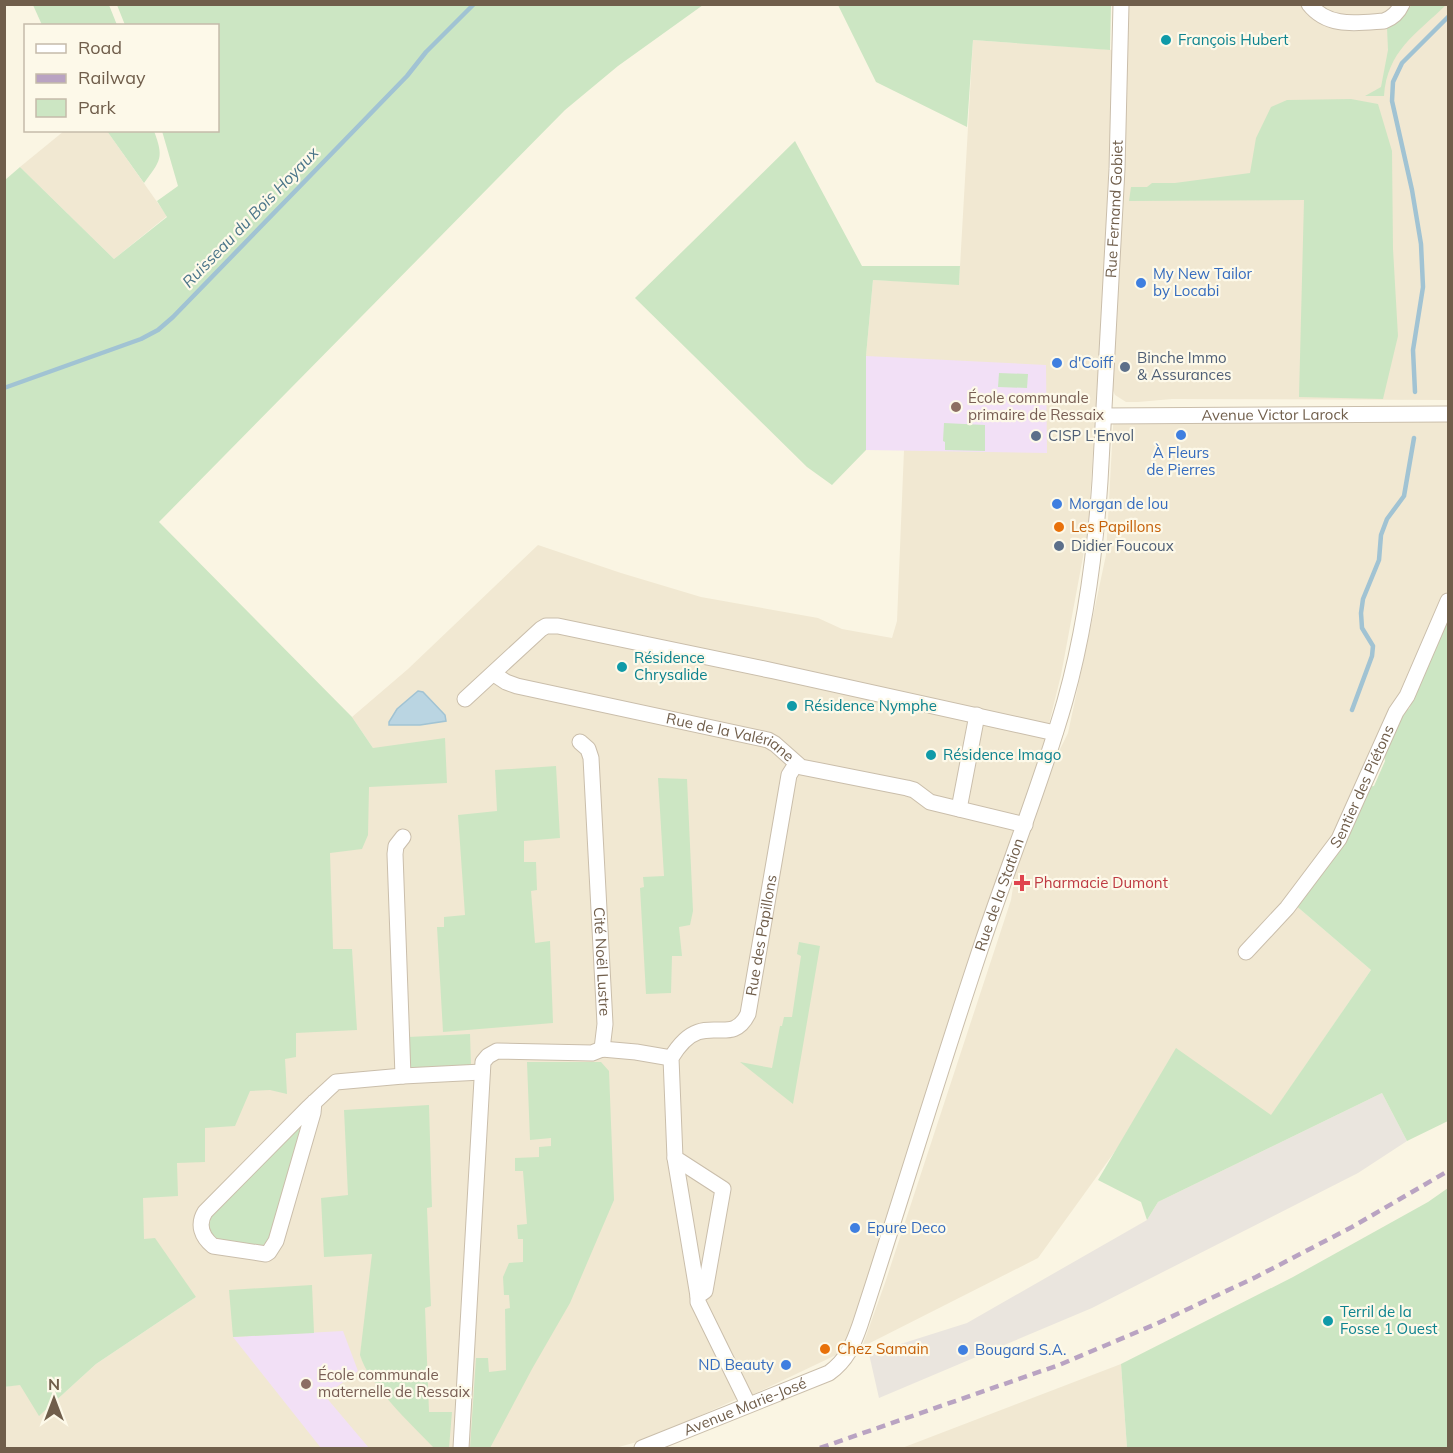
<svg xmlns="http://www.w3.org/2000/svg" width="1453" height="1453" font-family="Mulish,sans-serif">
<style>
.residential{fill:#f1e8d2}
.industrial{fill:#eae5de}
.education{fill:#f2e0f6}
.green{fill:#cce6c3}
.water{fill:#bad5e2;stroke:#a1c3d3;stroke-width:1.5}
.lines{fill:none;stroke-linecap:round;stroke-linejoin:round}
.stream{stroke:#a1c3d3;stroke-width:4.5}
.minor-casing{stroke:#cabeab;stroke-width:17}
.minor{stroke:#fff;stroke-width:15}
.rail{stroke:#b9a3c2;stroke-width:4.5;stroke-dasharray:9 6;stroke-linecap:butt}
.culture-dot{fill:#0f9aa8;stroke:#fdf9e9;stroke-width:2}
.shop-dot{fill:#3f7fe0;stroke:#fdf9e9;stroke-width:2}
.service-dot{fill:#5c6f8a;stroke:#fdf9e9;stroke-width:2}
.education-dot{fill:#8d6e63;stroke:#fdf9e9;stroke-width:2}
.food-dot{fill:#e8710a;stroke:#fdf9e9;stroke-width:2}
.health-dot{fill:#e0444e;stroke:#fdf9e9;stroke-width:2}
.labels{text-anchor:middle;stroke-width:4.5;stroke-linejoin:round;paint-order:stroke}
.culture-label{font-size:15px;fill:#0d838f;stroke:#fdf9e9;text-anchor:start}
.street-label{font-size:15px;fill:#705e4b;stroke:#fdf9e9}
.shop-label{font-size:15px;fill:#366cbe;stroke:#fdf9e9;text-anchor:start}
.service-label{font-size:15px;fill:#4e5e75;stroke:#fdf9e9;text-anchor:start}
.education-label{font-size:15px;fill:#785e54;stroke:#fdf9e9;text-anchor:start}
.food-label{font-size:15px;fill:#c56008;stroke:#fdf9e9;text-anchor:start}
.health-label{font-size:15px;fill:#be3a42;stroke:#fdf9e9;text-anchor:start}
.water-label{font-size:16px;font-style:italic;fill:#4a7489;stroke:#fdf9e9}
</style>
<rect width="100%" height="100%" fill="#faf5e3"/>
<g class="residential">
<polygon points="1127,5 1448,5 1448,400 1172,399 1138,402 1126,402 1115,395 1111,386"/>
<polygon points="973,40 1114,50 1102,311 1088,530 1061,675 1044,744 995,891 990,896 850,1333 836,1355 754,1394 737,1399 648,1439 615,1448 5,1448 5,1387 20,1384 40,1415 96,1364 196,1297 114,1242 286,864 373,748 352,717 408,669 538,545 621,573 701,597 818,618 842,629 892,638 897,621 904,450 866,450 866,356 873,280 959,284"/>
<polygon points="64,131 107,131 167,216 114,259 20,167"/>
<polygon points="1114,409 1448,411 1448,618 1409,709 1401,711 1351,821 1294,904 1371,970 1271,1116 1183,1057 1038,1258 862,1347 885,1283 1011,900 1023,824 1068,733 1106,555"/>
<polygon points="1121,1364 1127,1448 902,1448"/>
</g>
<polygon class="industrial" points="1382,1093 1407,1141 1358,1173 1092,1308 879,1398 869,1354 967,1323 1147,1220 1158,1202"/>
<g class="education">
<polygon points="866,356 1046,365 1047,453 866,450"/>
<polygon points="343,1331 358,1371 325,1396 369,1448 321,1448 233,1337"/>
</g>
<g class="green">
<polygon points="33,5 109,5 117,25 42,25"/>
<polygon points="117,5 703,5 618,66 565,110 159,522 352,717 373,748 445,738 447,783 369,787 368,835 362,849 330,853 333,949 352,949 357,1030 296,1033 296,1057 285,1059 287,1094 270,1090 250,1091 235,1126 205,1128 205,1162 177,1163 178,1196 143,1198 144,1239 155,1238 196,1297 96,1364 39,1416 20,1385 4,1387 5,180 20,167 114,259 167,217 157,201 178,186 162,131 218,130 218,26 125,25"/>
<polygon points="838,5 1111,5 1110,50 973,40 967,127 876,82"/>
<path d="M1412 5H1446C1416 34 1387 51 1384 96H1365L1381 87 1388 50 1387 28Z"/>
<polygon points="1351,99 1378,104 1392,151 1393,249 1398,336 1383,399 1299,397 1304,200 1129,201 1131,187 1147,187 1152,183 1175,183 1250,173 1256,138 1271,107 1287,100"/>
<path d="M107 131H154C164 158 161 160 144 183Z"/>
<polygon points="795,141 862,266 960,266 959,285 873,280 866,356 866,450 832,485 807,467 635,298"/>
<polygon points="999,373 1028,374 1027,388 998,387"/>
<polygon points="944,423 985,425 985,451 945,450 945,442 943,441"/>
<polygon points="1448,618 1448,1121 1407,1141 1382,1093 1158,1202 1147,1220 1141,1202 1098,1180 1176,1048 1271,1115 1371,970 1294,904 1366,787 1374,786 1385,761 1383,752 1401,711 1409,709"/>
<polygon points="556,766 560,838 524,841 524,862 536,862 537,890 531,891 535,943 550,941 553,1023 443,1032 437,927 444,927 444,917 465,915 458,815 497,811 495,770"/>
<polygon points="658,778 687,779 693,911 690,925 679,927 682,956 672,956 671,993 646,994 640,888 644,887 643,877 664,876"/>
<polygon points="799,942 820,946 793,1104 740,1062 772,1068 780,1026 782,1026 784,1017 792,1017 801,956 797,954"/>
<polygon points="470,1034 471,1065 409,1069 408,1037"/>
<polygon points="527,1062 601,1062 609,1071 614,1200 570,1303 532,1369 490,1448 470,1448 476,1358 488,1358 489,1372 506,1370 505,1309 510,1308 509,1295 504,1295 503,1277 509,1263 523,1262 523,1239 518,1239 517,1225 527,1224 523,1171 515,1171 515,1158 539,1157 539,1147 551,1146 551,1138 530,1140"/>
<path d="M429 1105 432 1207 427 1208 431 1306 425 1308 429 1412H452L449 1448H434C411 1424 369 1385 360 1355L372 1254 324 1257 321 1198 348 1195 344 1110Z"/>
<polygon points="304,1117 268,1241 261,1247 215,1241 207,1225 208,1218"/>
<polygon points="1448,1188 1448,1448 1127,1448 1121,1364 1293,1277 1428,1202"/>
<polygon points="312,1285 314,1333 233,1337 229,1290"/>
</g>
<polygon class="water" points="418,691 423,692 445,715 446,721 420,725 389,725 389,722 397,709"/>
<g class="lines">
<g class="stream">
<polyline points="4,388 141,339 158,330 173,317 407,76 426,52 474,4"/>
<polyline points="1415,392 1413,350 1423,287 1421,244 1412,190 1392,101 1393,82 1402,63 1448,17"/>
<polyline points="1352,710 1372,656 1373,646 1362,628 1361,613 1363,599 1379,560 1381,535 1387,519 1404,496 1414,438"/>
</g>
<g class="minor-casing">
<g id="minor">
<path d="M1309 4C1328 28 1356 23 1384 21 1392 18 1398 13 1402 4"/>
<path id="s1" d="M1103 416 1448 414"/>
<path id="s2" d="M494 674 506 682 517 686 768 740 775 744 801 767 907 788 914 790 930 802 1025 825"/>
<polyline points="465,699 541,629 546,626 558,626 774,671 1055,733"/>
<path id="s3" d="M580 742 588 749 591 758 605 1024 602 1049"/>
<polyline points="959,809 977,715"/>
<polyline points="403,837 396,846 395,854 403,1076"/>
<path id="s4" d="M1246 952 1287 908 1339 839 1396 712 1407 696 1448 601"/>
<polyline points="602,1049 636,1052 671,1058"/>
<path d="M314 1102 313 1113 276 1241 269 1252 266 1254 213 1246C202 1237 197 1225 205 1212L309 1107C318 1099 327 1090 336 1082L403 1076 482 1072"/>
<polyline points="675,1158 698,1296"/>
<path id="s5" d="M748 1404 698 1302V1296L705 1291 723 1189 675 1158 671 1058C677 1048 686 1036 698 1032 718 1025 735 1040 748 1014L789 775 796 764"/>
<polyline points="461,1448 483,1062 488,1056 497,1051 592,1053 602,1049"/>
<path id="s6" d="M642 1448 829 1373C847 1360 853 1345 860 1325 902 1197 940 1069 983 941 1010 861 1042 782 1065 701 1085 630 1095 555 1100 481L1117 169 1121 4"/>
</g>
</g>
<use href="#minor" class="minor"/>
<polyline class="rail" points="820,1448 1059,1365 1156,1324 1256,1277 1352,1227 1448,1171"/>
</g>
<g class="culture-dot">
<circle cx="1166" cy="40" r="6"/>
<circle cx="622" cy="667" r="6"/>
<circle cx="792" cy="706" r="6"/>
<circle cx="931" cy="755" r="6"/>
<circle cx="1328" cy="1321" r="6"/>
</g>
<g class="shop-dot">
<circle cx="1141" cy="283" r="6"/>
<circle cx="1057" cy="363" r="6"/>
<circle cx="1181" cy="435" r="6"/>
<circle cx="1057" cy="504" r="6"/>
<circle cx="855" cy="1228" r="6"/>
<circle cx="963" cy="1350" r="6"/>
<circle cx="786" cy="1365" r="6"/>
</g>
<g class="service-dot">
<circle cx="1125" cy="367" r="6"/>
<circle cx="1036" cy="436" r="6"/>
<circle cx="1059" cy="546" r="6"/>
</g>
<g class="education-dot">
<circle cx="956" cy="407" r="6"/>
<circle cx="306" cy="1384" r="6"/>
</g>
<g class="food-dot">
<circle cx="1059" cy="527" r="6"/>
<circle cx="825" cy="1349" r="6"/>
</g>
<path class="health-dot" d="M1019 874h6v6h6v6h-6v6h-6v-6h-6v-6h6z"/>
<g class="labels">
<g class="culture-label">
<text x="1178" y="45">François Hubert</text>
<text x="634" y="663">Résidence<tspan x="634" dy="17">Chrysalide</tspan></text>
<text x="804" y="711">Résidence Nymphe</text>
<text x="943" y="760">Résidence Imago</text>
<text x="1340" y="1317">Terril de la<tspan x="1340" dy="17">Fosse 1 Ouest</tspan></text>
</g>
<g class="street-label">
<text dy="5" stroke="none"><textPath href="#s6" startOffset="1412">Rue Fernand Gobiet</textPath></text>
<text dy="5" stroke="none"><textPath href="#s1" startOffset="172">Avenue Victor Larock</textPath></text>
<text dy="5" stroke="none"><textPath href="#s2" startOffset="246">Rue de la Valériane</textPath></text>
<text dy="5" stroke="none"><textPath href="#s4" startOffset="204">Sentier des Piétons</textPath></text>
<text dy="5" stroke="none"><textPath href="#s6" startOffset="712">Rue de la Station</textPath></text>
<text dy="5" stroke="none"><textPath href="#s5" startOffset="564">Rue des Papillons</textPath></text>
<text dy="5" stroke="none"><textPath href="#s3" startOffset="224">Cité Noël Lustre</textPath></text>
<text dy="5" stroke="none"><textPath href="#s6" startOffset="111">Avenue Marie-José</textPath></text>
</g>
<g class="shop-label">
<text x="1153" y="279">My New Tailor<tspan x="1153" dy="17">by Locabi</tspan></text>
<text x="1069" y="368">d'Coiff</text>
<text x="1181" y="458" text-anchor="middle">À Fleurs<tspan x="1181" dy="17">de Pierres</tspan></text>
<text x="1069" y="509">Morgan de lou</text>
<text x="867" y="1233">Epure Deco</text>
<text x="975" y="1355">Bougard S.A.</text>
<text x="774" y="1370" text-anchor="end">ND Beauty</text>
</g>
<g class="service-label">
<text x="1137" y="363">Binche Immo<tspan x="1137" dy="17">&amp; Assurances</tspan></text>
<text x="1048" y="441">CISP L'Envol</text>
<text x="1071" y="551">Didier Foucoux</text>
</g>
<g class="education-label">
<text x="968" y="403">École communale<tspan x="968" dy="17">primaire de Ressaix</tspan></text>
<text x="318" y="1380">École communale<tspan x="318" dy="17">maternelle de Ressaix</tspan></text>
</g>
<g class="food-label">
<text x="1071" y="532">Les Papillons</text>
<text x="837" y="1354">Chez Samain</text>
</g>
<g class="health-label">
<text x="1034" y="888">Pharmacie Dumont</text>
</g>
<g class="water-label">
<text transform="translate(250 217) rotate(-46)" y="6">Ruisseau du Bois Hoyaux</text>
</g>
</g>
<rect width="1453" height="1453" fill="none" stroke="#705e4b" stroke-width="12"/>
<rect x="24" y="24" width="195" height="108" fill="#fdf9e9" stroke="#c5bbaa" stroke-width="1.5"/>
<rect x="36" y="44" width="30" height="9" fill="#ffffff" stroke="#c5bbaa" stroke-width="1.5"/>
<text x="78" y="54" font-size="18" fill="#705e4b">Road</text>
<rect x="36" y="74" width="30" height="9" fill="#b9a3c2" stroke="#c5bbaa" stroke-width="1.5"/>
<text x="78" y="84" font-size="18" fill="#705e4b">Railway</text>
<rect x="36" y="99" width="30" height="18" fill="#cce6c3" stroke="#c5bbaa" stroke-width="1.5"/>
<text x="78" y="114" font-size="18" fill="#705e4b">Park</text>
<g transform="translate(54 1399)" stroke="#fdf9e9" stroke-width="4.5" paint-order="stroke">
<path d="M0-4.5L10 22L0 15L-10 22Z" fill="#705e4b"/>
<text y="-9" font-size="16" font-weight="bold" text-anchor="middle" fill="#705e4b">N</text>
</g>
</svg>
